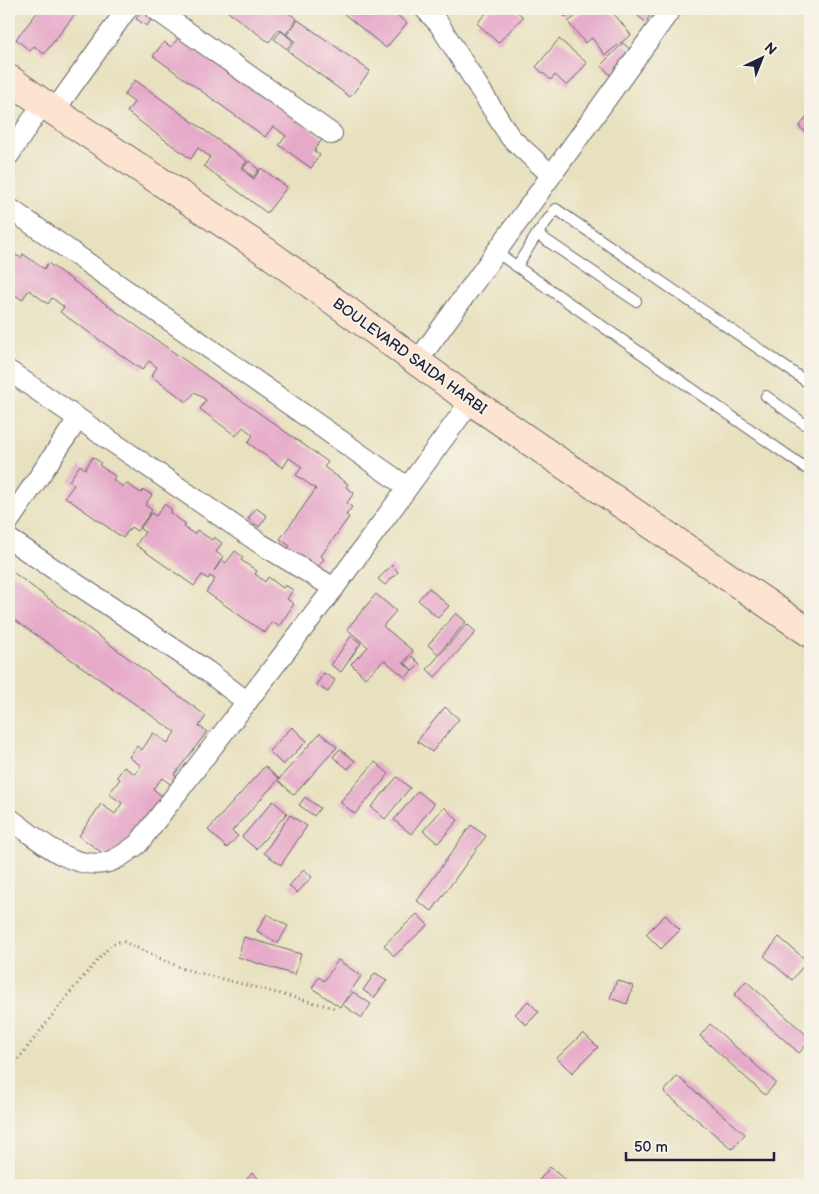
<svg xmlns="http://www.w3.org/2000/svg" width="819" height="1194" font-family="'Balsamiq Sans',sans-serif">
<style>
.building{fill:#e6aac9}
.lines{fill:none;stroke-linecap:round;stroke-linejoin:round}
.lane-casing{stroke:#676569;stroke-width:12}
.street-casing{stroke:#676569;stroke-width:22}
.secondary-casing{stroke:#676569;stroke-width:30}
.path{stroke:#676569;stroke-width:3;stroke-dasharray:1 4;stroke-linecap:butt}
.lane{stroke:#fff;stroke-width:10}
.street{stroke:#fff;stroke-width:20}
.secondary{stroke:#fde4d1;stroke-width:28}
.labels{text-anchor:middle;stroke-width:4;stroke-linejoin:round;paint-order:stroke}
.street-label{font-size:15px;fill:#22223b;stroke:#f7f3e8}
</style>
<rect width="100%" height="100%" fill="#f7f3e8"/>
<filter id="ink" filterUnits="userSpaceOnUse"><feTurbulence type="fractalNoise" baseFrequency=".02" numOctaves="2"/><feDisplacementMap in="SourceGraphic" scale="10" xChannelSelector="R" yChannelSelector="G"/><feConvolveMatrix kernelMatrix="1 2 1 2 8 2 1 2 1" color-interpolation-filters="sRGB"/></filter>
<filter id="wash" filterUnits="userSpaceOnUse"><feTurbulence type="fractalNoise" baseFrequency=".0096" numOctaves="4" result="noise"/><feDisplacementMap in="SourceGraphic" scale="20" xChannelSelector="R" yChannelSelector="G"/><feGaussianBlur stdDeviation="1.12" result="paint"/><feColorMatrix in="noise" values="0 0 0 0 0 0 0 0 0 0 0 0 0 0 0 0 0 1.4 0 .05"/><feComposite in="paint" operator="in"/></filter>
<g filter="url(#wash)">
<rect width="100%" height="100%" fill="#e8e1bf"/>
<g id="blocks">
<g class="building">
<polygon points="40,9 79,9 44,54 34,46 30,51 16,39"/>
<polygon points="142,9 154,15 147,26 136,19"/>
<polygon points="224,9 283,9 297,19 286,34 279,29 269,42"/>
<polygon points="338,9 389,9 407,23 386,48"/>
<polygon points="490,9 514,9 523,17 498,43 477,23"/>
<polygon points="558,9 576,9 565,17"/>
<polygon points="585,9 610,9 631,35 605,55 592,38 585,43 568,22"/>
<polygon points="637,9 654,9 646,22 634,13"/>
<polygon points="298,20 370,71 350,97 288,51 295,41 287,35"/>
<polygon points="281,31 293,41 287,49 274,39"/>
<polygon points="181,35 323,138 314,151 320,155 311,168 279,145 286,136 273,126 265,137 153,56 164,42 171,47"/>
<polygon points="559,39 587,63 567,86 555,75 551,80 536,67"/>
<polygon points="623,43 635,54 612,77 601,65"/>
<polygon points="135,80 247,161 241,169 254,179 261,168 287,187 267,213 204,166 210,157 198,148 191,159 127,112 134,102 124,95"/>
<polygon points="810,112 810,135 799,127"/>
<polygon points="249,161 259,170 253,177 243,168"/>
<polygon points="11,252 21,258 23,254 44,269 48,263 328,462 324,467 348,484 346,487 354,493 347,503 352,507 346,515 349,517 321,556 324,559 318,567 306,558 303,562 286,550 290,546 280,539 316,489 296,475 302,467 289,458 283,468 248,443 253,435 243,427 236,436 200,409 206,400 195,392 187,402 151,376 157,367 149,361 142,370 60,312 64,307 52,298 48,304 29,290 22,300 9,290 9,256"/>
<polygon points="93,457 101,463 99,465 115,476 113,480 123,487 126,483 141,493 144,490 152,495 145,505 152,510 137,531 131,527 123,538 65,497 74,485 69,481 80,465 85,469"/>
<polygon points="164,504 172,510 170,513 186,524 184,527 194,534 197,530 212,540 214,537 222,543 216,552 223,557 214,571 222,560 226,563 235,551 243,557 241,560 257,571 255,574 265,582 268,577 283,588 285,585 293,590 287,599 294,604 279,626 272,622 265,633 206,592 215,579 210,576 208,579 202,575 194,586 136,545 145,532 140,529 151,513 156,516"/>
<polygon points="256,508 267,516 259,527 248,519"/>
<polygon points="392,565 398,572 385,585 378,579"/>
<polygon points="10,570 206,716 199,726 207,732 174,775 179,779 173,786 162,778 153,789 167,800 129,843 108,857 79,836 101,804 115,814 122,803 109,794 120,779 117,777 124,767 135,774 141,766 129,757 137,746 142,750 153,733 168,743 175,732 9,616"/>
<polygon points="429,588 449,606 438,618 418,600"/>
<polygon points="376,594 396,611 383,626 413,651 403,663 412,670 406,678 384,660 365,678 351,664 368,647 347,629"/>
<polygon points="456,613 466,622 438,654 428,645"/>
<polygon points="467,624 476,632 435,677 427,669"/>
<polygon points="351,636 361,643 341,672 331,665"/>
<polygon points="412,656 420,664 413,671 405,663"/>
<polygon points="324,673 335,680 328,692 316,685"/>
<polygon points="445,707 459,719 432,752 417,741"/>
<polygon points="292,727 307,741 283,765 269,751"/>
<polygon points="320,733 337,747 294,795 278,780 232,831 238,836 227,848 208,830 265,766 279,779"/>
<polygon points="340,749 355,761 348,769 333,757"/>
<polygon points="375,762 389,774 355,814 340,802"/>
<polygon points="397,777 410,788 385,819 371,807"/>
<polygon points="418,791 434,804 411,834 394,820"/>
<polygon points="305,797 320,808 314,816 299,805"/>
<polygon points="273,801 287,813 256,849 242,837"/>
<polygon points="444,807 458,820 438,843 423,831"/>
<polygon points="290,815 307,826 281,865 264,853"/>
<polygon points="471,825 486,836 432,911 417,901"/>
<polygon points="304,869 312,877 297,893 289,886"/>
<polygon points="267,914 288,926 278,943 257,931"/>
<polygon points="417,914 428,925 394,956 384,945"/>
<polygon points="665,915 680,930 661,949 646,934"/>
<polygon points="244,937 301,954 295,975 238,957"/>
<polygon points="779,937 807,961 792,980 764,956"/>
<polygon points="338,960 361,976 340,1007 312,988 319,977 324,981"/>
<polygon points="375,973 387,980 374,998 363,990"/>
<polygon points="617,980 633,986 627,1004 610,998"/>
<polygon points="746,981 810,1038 810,1041 799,1053 734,995"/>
<polygon points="353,992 371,1004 362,1018 343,1005"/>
<polygon points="528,1001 539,1012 526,1025 515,1014"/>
<polygon points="710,1024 776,1083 765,1095 700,1036"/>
<polygon points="583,1033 598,1047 572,1073 557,1058"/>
<polygon points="677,1076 745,1134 732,1149 664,1092"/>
<polygon points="550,1167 571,1185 539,1185 537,1183"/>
<polygon points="252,1173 266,1185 242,1185"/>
</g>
</g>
</g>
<g filter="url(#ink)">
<use href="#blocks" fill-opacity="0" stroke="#676569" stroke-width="1"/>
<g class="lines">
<g class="lane-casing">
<g id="lane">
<polyline points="537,234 556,209 810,384"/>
<polyline points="496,252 810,471"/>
<polyline points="517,266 537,234 636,301"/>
<polyline points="766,396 810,428"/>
</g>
</g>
<g class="street-casing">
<g id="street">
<polyline points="155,9 332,134"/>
<polyline points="425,9 439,24 510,137 551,175"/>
<polyline points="54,111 127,9"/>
<polyline points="9,155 43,103"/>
<polyline points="9,208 407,487"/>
<polyline points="417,362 671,9"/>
<polyline points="9,371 261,544 334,588"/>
<polyline points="9,521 78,419"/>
<polyline points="9,539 207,671 247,702"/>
<path d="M9 818C36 837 68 869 104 863 117 861 128 851 138 844L334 588 471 401"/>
</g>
</g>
<g class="secondary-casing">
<polyline id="secondary" points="9,79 54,111 268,253 471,401 810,633"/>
</g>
<polyline class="path" points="9,1071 72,990 111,945 119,942 124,942 184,969 335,1008"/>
<use href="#lane" class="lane"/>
<use href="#street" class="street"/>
<use href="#secondary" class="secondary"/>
</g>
</g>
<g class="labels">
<g class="street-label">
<text transform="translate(410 356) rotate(36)" y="5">BOULEVARD SAIDA HARBI</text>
</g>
</g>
<rect width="819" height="1194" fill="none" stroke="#f7f3e8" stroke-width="30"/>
<g transform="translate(762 58) rotate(43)" stroke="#f7f3e8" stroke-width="4" paint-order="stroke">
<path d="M0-4L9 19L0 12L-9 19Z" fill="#22223b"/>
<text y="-8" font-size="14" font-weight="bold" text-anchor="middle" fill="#22223b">N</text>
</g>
<path d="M626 1152v8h148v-8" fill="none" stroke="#22223b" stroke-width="2.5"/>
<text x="634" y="1152" font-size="15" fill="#22223b" stroke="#f7f3e8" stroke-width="4" paint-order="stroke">50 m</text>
</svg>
